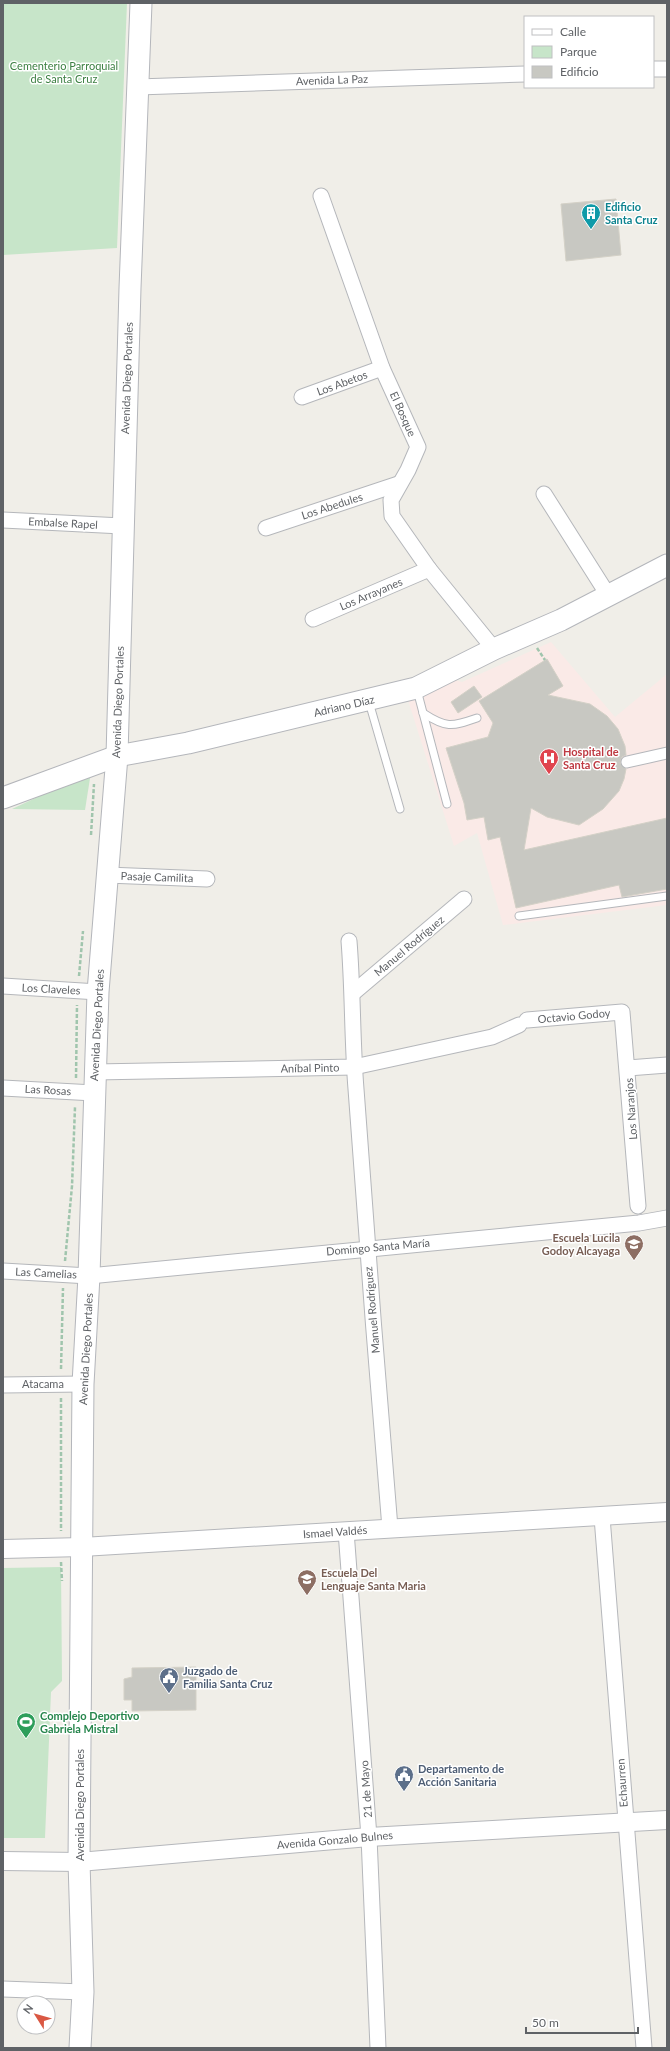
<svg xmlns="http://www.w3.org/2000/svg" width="670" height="2051" font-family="Lato,sans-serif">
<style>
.medical{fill:#faeae7}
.green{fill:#c7e5c9}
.building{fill:#c8c8c2;stroke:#d4d1c7}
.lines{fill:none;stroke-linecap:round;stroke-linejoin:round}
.service-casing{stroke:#b5b7bb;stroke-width:9}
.pedestrian-casing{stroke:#b5b7bb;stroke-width:13}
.minor-casing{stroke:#b5b7bb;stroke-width:17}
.tertiary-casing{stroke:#b5b7bb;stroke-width:20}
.secondary-casing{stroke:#b4b6bb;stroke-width:23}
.path{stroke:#a0c5ad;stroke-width:2.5;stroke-dasharray:4 2;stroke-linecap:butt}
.service{stroke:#fff;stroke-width:7}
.pedestrian{stroke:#fff;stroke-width:11}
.minor{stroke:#fff;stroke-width:15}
.tertiary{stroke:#fff;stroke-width:18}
.secondary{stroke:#fff;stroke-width:21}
.labels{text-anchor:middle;stroke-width:3;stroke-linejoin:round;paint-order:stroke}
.park-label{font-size:11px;fill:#3d8043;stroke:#fff}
.street-label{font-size:11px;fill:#5f6266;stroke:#fff}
.culture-label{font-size:11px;font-weight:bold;fill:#0d838f;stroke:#fff;text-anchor:start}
.health-label{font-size:11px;font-weight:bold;fill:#be3a42;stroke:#fff;text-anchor:start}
.education-label{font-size:11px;font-weight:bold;fill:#785e54;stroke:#fff;text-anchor:end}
.service-label{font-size:11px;font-weight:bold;fill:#4e5e75;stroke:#fff;text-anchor:start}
.leisure-label{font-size:11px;font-weight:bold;fill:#27864d;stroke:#fff;text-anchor:start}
</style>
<rect width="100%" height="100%" fill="#f0eee8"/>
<polygon class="medical" points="551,642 615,717 667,674 667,905 503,925 477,833 454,846 408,700 455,680 462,682"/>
<g class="green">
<polygon points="3,3 127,3 117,248 3,255"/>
<polygon points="91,772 85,810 12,809"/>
<polygon points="61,1567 62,1681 51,1692 45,1838 3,1838 3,1568"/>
</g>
<g class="building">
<polygon points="616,199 621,255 566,261 561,204"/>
<polygon points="547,659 563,686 548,695 590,704 607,716 618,729 625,746 626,755 622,757 620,763 626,769 624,779 619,791 603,809 579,825 547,817 531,808 524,850 667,818 667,889 622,897 619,885 516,908 500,837 488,840 484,817 467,820 464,803 446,748 488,737 493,723 479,701"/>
<polygon points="474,686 482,697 458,713 451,702"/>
<polygon points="196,1667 196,1710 132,1711 132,1700 124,1700 124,1679 132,1677 132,1668"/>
</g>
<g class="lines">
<g class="service-casing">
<g id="service">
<polyline points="417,690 447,804"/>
<polyline points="369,702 400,809"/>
<path d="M423 713C446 728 451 727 477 718"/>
<polyline points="519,916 667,896"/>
</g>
</g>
<g class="pedestrian-casing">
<polyline id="pedestrian" points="627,762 667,753"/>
</g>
<g class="minor-casing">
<g id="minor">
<polyline points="653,69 667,69"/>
<polyline points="138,87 525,74"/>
<polyline points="321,196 382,368 418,447 408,470 391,500 392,516 429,569 494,649"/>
<polyline points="302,397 382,368"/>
<polyline points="544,494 608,595"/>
<polyline points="3,520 122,526"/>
<polyline points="266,528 398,484"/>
<polyline points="313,619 429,569"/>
<polyline points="107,875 207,879"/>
<path d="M349 941C353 990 352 1040 356 1089 366 1235 378 1382 390 1528"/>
<polyline points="3,986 98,992"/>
<polyline points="353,993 464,899"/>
<polyline points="527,1020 622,1012 638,1206"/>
<polyline points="628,1068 667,1065"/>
<polyline points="95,1072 354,1067 492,1037 519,1025"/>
<polyline points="3,1088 94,1093"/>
<polyline points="3,1271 89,1276 639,1223 667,1218"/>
<polyline points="3,1385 83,1384"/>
<polyline points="602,1517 644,2048"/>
<polyline points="346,1531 369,1837 378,2048"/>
<polyline points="3,1989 83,1992"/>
</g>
</g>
<g class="tertiary-casing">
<g id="tertiary">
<polyline points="3,1549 82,1547 667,1512"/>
<polyline points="3,1861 79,1862 369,1837 667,1820"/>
</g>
</g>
<g class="secondary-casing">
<g id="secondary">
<polyline points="3,798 117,756 188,743 416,688 494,649 561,620 667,565"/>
<polyline points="80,2048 83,1992 79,1862 83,1384 89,1276 98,992 117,756 130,288 141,3"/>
</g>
</g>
<g class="path">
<polyline points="537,648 545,660"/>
<polyline points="91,835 94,784"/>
<polyline points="79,976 83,931"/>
<polyline points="76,1078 77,1005"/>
<polyline points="65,1261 72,1186 75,1107"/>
<polyline points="61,1369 63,1288"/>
<polyline points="61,1398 61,1531"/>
<polyline points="61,1562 62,1581"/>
</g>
<use href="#service" class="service"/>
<use href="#pedestrian" class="pedestrian"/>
<use href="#minor" class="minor"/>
<use href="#tertiary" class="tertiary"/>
<use href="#secondary" class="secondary"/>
</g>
<defs>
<g id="building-pin" transform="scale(1)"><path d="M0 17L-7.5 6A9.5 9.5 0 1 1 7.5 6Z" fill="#0f9aa8" stroke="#fff"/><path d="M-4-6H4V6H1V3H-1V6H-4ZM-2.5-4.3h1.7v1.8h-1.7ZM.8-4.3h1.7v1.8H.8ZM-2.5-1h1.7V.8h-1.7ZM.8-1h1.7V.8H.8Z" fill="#fff"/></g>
<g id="hospital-pin" transform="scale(1)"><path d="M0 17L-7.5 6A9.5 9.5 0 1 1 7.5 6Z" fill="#e0444e" stroke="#fff"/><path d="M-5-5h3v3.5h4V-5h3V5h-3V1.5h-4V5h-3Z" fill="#fff"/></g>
<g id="school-pin" transform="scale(1)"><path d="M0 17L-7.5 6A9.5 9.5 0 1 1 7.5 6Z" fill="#8d6e63" stroke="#fff"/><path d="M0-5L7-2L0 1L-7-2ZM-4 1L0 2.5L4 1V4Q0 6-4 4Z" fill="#fff"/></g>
<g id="civic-pin" transform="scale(1)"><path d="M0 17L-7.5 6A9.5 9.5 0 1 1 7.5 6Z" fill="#5c6f8a" stroke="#fff"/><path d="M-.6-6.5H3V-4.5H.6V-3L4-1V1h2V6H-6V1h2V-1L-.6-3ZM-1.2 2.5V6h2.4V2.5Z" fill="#fff"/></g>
<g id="stadium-pin" transform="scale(1)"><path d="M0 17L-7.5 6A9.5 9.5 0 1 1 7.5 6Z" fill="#2e9e5b" stroke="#fff"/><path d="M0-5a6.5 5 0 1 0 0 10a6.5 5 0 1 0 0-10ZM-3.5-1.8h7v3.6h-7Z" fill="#fff"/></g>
</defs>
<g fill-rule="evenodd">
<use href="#building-pin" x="591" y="213"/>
<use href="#hospital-pin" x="549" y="758"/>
<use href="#school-pin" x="634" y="1244"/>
<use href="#school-pin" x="307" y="1579"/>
<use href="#civic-pin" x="169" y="1677"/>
<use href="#stadium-pin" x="26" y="1722"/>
<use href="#civic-pin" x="404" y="1775"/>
</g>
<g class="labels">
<g class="park-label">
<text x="64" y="70">Cementerio Parroquial<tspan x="64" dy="13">de Santa Cruz</tspan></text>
</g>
<g class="street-label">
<text transform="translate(332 80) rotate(-2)" y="4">Avenida La Paz</text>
<text transform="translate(127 378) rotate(-88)" y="4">Avenida Diego Portales</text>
<text transform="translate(342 383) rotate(-20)" y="4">Los Abetos</text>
<text transform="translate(403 414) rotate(66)" y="4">El Bosque</text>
<text transform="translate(332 506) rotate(-18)" y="4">Los Abedules</text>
<text transform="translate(63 523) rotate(3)" y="4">Embalse Rapel</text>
<text transform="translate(371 594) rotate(-23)" y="4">Los Arrayanes</text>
<text transform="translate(118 702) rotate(-88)" y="4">Avenida Diego Portales</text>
<text transform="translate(344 706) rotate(-13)" y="4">Adriano Díaz</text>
<text transform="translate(157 877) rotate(2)" y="4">Pasaje Camilita</text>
<text transform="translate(409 946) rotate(-40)" y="4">Manuel Rodríguez</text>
<text transform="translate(51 989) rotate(3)" y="4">Los Claveles</text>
<text transform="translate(574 1016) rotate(-5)" y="4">Octavio Godoy</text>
<text transform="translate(97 1025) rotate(-87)" y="4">Avenida Diego Portales</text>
<text transform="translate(310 1068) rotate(-1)" y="4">Aníbal Pinto</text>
<text transform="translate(48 1090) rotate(3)" y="4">Las Rosas</text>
<text transform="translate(631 1109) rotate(-94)" y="4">Los Naranjos</text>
<text transform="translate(378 1247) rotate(-5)" y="4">Domingo Santa María</text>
<text transform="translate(46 1273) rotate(3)" y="4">Las Camelias</text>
<text transform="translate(372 1310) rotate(-95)" y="4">Manuel Rodríguez</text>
<text transform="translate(86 1349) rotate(-87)" y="4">Avenida Diego Portales</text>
<text x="43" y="1388">Atacama</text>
<text transform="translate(335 1532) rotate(-4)" y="4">Ismael Valdés</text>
<text transform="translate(622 1783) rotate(-94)" y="4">Echaurren</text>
<text transform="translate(366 1789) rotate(-94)" y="4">21 de Mayo</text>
<text transform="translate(80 1805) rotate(-90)" y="4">Avenida Diego Portales</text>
<text transform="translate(335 1840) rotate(-5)" y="4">Avenida Gonzalo Bulnes</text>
</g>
<g class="culture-label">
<text x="605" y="211">Edificio<tspan x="605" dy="13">Santa Cruz</tspan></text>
</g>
<g class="health-label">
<text x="563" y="756">Hospital de<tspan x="563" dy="13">Santa Cruz</tspan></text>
</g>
<g class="education-label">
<text x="620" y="1242">Escuela Lucila<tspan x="620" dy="13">Godoy Alcayaga</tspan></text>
<text x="321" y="1577" text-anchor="start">Escuela Del<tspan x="321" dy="13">Lenguaje Santa Maria</tspan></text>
</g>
<g class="service-label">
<text x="183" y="1675">Juzgado de<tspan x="183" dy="13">Familia Santa Cruz</tspan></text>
<text x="418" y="1773">Departamento de<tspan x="418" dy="13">Acción Sanitaria</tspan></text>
</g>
<g class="leisure-label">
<text x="40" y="1720">Complejo Deportivo<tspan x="40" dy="13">Gabriela Mistral</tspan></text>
</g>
</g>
<rect width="670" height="2051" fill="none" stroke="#5f6266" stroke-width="8"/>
<rect x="524" y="16" width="130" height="72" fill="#ffffff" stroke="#bfc0c2"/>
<rect x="532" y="29" width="20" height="6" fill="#ffffff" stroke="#bfc0c2"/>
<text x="560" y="36" font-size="12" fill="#5f6266">Calle</text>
<rect x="532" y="46" width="20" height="12" fill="#c7e5c9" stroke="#bfc0c2"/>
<text x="560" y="56" font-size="12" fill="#5f6266">Parque</text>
<rect x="532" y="66" width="20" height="12" fill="#c8c8c2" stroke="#bfc0c2"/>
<text x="560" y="76" font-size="12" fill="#5f6266">Edificio</text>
<g transform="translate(36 2015) rotate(307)"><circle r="19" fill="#ffffff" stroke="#bfc0c2"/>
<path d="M0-3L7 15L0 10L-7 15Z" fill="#da5843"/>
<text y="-6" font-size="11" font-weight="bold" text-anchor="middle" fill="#5f6266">N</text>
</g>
<path d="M526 2027v6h112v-6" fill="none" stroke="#5f6266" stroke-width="2"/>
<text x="532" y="2027" font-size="12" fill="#5f6266" stroke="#ffffff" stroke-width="3" paint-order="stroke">50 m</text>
</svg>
